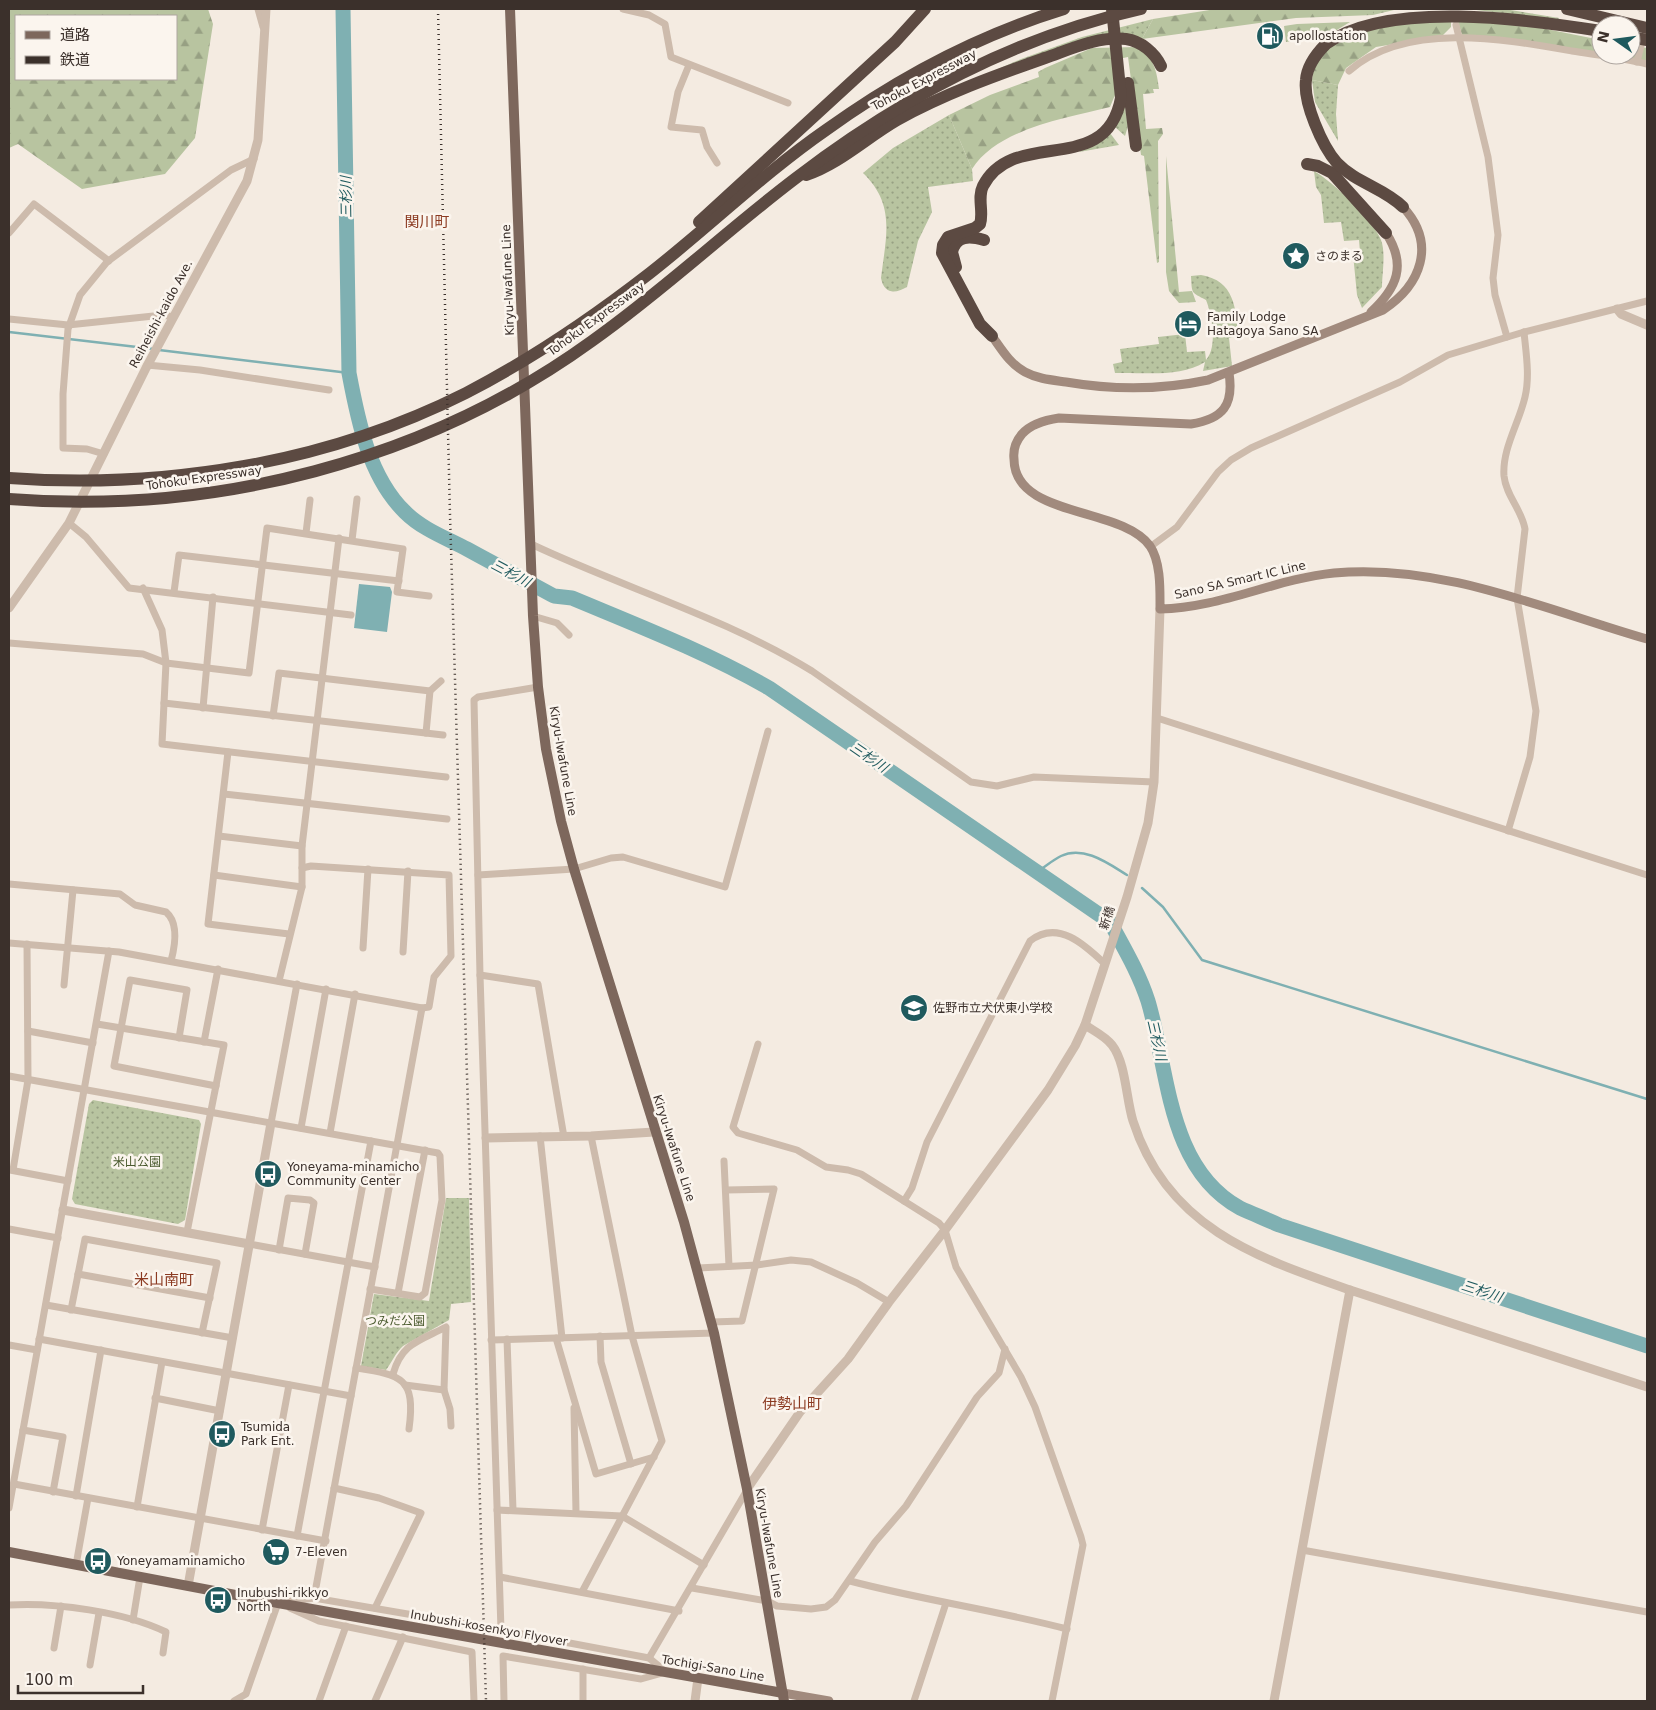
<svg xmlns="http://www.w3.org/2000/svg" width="1656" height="1710" font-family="'DejaVu Sans','Noto Sans JP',sans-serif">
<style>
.grass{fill:url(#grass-dots)}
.forest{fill:url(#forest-firs);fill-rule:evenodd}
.water{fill:#7fb0b2}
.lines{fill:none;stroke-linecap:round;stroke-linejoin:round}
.stream{stroke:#7fb0b2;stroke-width:2.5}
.river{stroke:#7fb0b2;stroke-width:15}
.minor{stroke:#cdbbac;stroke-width:7}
.tertiary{stroke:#cdbbac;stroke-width:9}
.secondary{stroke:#a18a7d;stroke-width:9}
.primary{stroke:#7d675c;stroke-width:10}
.motorway{stroke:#5c4a42;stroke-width:12}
.rail{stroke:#3b302b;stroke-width:2.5;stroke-dasharray:1 4;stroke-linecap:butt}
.labels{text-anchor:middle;stroke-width:5;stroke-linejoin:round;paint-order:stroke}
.poi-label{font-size:12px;fill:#3b302b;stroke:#fbf5ee;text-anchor:start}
.street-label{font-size:12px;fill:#3b302b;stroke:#fbf5ee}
.park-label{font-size:12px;fill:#4a5a2e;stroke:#fbf5ee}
.water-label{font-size:14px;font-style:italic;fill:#1f5a5e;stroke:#fbf5ee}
.quarter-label{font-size:15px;fill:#8c3b22;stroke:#fbf5ee}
</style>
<defs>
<pattern id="grass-dots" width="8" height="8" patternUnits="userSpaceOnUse" patternTransform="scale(1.25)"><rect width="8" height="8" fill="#b8c4a0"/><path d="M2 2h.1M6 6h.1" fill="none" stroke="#97a083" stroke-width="1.8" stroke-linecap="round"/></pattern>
<pattern id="forest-firs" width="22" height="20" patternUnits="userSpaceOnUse" patternTransform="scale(1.25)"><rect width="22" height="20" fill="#b8c4a0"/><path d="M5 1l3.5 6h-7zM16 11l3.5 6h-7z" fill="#97a083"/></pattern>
</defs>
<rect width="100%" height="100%" fill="#f4ebe1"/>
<g class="grass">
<polygon points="1373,9 1423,9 1394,10 1373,15"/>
<polygon points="1468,9 1504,9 1559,18 1558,20"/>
<polygon points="1153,19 1142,39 1130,36 973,80 1021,59 1082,37"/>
<polygon points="1312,80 1338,85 1336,114 1338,141 1315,102"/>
<polygon points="1124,101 1128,126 1125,136 1115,127"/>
<path d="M949 115 972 169 973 181 928 187 932 212 918 241 907 287C895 294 884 294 881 278 886 236 896 205 863 173L893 148Z"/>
<polygon points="1110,133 1119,145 1079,152"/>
<path d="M1314 171C1332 181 1374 221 1381 240 1386 253 1382 274 1382 287L1362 308 1357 295 1353 254 1360 252 1359 240 1344 241 1341 222 1324 223 1321 195 1316 187Z"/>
<path d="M1201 275C1235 281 1235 307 1239 336L1229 338 1232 366 1203 371 1205 362C1180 378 1143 372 1115 373L1113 364 1122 362 1120 349 1159 344 1158 337 1185 334 1187 352 1205 351 1206 360C1218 347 1212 315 1206 300 1191 292 1192 294 1191 276Z"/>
<polygon points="93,1100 199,1120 201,1124 185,1220 178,1224 75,1204 72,1199 89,1104"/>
<path d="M446 1198H469L471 1302 451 1304 449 1320 403 1346C396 1352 392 1362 386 1370L361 1366 374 1294 429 1301Z"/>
</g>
<g class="forest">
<path d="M9 9H208L213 24 195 138 165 174 82 189 18 144 9 148ZM176 16V79H16V16Z"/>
<polygon points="1216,9 1373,9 1373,15 1296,18 1142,39 1153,19"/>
<polygon points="1445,17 1541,28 1601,40 1601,53 1462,35 1458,22 1451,22 1451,27 1442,36 1376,47 1346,68 1338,85 1312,80 1314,67 1326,48 1345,34"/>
<polygon points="1350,22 1327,36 1286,42 1284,26 1297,24"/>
<polygon points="1631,45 1647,48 1647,62 1613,55 1631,55"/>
<path d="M1138 47C1154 57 1157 72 1159 89H1153L1154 93 1143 94 1146 129 1162 128 1163 134 1158 141 1159 262 1157 263 1144 156 1141 155 1128 57 1114 60 1115 95 1110 107C1067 118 998 128 972 169L949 115 990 95 1039 77 1038 72 1045 68 1092 48Z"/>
<polygon points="1166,156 1179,292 1192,291 1196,302 1179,303 1169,291 1166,272"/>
</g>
<polygon class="water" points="359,584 390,587 392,592 387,632 354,628"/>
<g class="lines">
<g class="stream">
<polyline points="9,332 154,349"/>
<polyline points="159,350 349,373"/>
<path d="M1038 871C1046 866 1053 860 1061 856 1084 845 1109 864 1127 875"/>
<polyline points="1142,888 1163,907 1202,960 1647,1099"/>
</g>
<path class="river" d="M343 9 349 373C358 421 369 477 405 512 422 529 446 538 467 549 496 565 525 580 554 596L572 598C639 626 706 652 769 688L1110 922C1124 948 1139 973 1148 1001 1169 1071 1167 1168 1240 1208 1253 1214 1266 1219 1279 1225L1647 1346"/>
<g class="minor">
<polyline points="258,9 263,27"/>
<polyline points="623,9 649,15 665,24 671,57 788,103"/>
<polyline points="1456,25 1488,157 1498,235 1493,278 1495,295 1507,337"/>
<polyline points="1637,62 1641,46"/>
<polyline points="689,65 678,92 671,127 702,130 707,147 717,163"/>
<path d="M1349 71C1406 21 1504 39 1572 51 1597 55 1623 58 1647 64"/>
<polyline points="9,233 34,204 109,261"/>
<polyline points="9,319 68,325 163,315 173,317"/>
<polyline points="147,365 200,370 329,390"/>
<polyline points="104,454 87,449 63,448 63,394 68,329 80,295 107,262 231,170 254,159"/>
<polyline points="69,523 86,537 129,588 351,615"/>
<polyline points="306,533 310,500"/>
<polyline points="352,540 357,499"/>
<path d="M531 544C624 588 724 617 812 671L971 782 997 786 1034 777 1154 782"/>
<polyline points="1150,547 1177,527 1218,472 1231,460 1251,448 1400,382 1448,355 1524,332 1647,301"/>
<polyline points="143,588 162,630 166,663 162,744 446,777"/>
<polyline points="174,592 179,555 399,581"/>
<polyline points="533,616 557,623 569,635"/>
<polyline points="9,643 143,654 166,663 249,673 267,528 403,549 397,592 429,596"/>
<polyline points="164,703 443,735"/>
<polyline points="203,708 213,597"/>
<polyline points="273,716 279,673 430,691"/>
<polyline points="1157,718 1647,875"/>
<polyline points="426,733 430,691 441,681"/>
<polyline points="228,752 208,924 289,934"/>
<polyline points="224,794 447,819"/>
<path d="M1508 831 1530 757 1536 711 1517 598 1525 529C1522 510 1506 496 1504 476 1502 449 1519 423 1525 397 1530 376 1526 353 1524 332"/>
<polyline points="219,836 302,846"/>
<polyline points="214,875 302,887"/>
<polyline points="478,875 574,869 611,858 623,857 725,887 768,731"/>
<path d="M9 884 120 894 135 905 166 912C179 923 175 946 171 961"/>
<polyline points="9,943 119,952 422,1008 429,1007 434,977 451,956 449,875 311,866 302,868"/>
<polyline points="363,948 368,869"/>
<polyline points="403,952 408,871"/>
<polyline points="480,975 538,984 564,1137"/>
<polyline points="279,981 302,887 302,846 339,538"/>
<polyline points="64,985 73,890"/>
<polyline points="97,1024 224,1045 187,1232"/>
<polyline points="28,1031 93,1043"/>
<polyline points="179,1038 187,990 130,980 114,1066 216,1086"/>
<polyline points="204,1042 218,969"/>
<polyline points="758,1044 733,1127 738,1133 797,1150 826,1167 848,1170 861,1174 939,1223 945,1230 956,1267 1021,1377 1035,1407 1081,1537 1083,1545 1052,1701"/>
<polyline points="9,1076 438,1153 440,1156 442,1200 425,1293 420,1297 370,1289"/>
<polyline points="271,1123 297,984"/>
<polyline points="301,1128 326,989"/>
<polyline points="330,1133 355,994"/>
<polyline points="540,1136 562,1338"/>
<polyline points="724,1161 729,1266"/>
<polyline points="10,1170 68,1181"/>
<polyline points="13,1170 28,1080 27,944"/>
<path d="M904 1201 912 1188 927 1142 1030 941C1058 919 1085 945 1105 964"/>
<polyline points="9,1229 58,1238"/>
<polyline points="249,1244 375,1267"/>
<polyline points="279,1250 288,1198 310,1200 314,1203 305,1254"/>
<polyline points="698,1268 757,1265 791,1260 811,1262 857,1283 889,1302"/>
<polyline points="78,1274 210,1298"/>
<polyline points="398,1293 425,1150"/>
<polyline points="46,1305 233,1338"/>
<polyline points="71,1310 85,1239 217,1263 202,1333"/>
<polyline points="712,1322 742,1321 774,1189 726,1190"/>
<polyline points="600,1336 601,1362 631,1464"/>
<polyline points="556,1338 596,1474 654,1457"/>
<polyline points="39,1339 351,1396"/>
<polyline points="507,1339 513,1510"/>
<polyline points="491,1340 714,1333"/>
<polyline points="9,1345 37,1350"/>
<path d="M356 1368C401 1375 416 1377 409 1429"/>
<path d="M393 1374C402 1343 419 1341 446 1327L444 1390 450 1409 451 1426"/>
<polyline points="405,1385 444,1390"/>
<polyline points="155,1398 220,1411"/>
<polyline points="574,1408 576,1513"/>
<polyline points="23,1430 63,1437 53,1492"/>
<polyline points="14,1484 326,1541"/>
<polyline points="334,1488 379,1498 421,1513 375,1608"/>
<polyline points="76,1496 101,1350"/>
<polyline points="137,1507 162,1362"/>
<polyline points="9,1508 109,951"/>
<polyline points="497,1510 622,1516 704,1565"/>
<polyline points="262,1530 289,1385"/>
<polyline points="297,1536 371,1141"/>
<polyline points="1302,1550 1647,1612"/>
<polyline points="76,1565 88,1498"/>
<polyline points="500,1577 679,1611"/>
<path d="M850 1581C922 1600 995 1610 1067 1629"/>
<polyline points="692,1588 767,1601 777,1606 811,1609 826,1607 835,1600 875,1542 906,1506 977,1397 999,1373 1005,1349"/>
<polyline points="582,1592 662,1441 632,1336 591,1136"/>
<polyline points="314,1598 422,1008"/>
<path d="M9 1605C54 1602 125 1612 166 1632L163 1653"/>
<polyline points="290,1608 319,1621 472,1652 474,1701"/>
<polyline points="133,1620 140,1577"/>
<polyline points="54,1648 61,1606"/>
<polyline points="649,1658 747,1490"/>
<polyline points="90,1665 99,1613"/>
<polyline points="234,1701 246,1694 278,1603 314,1598 472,1625"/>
<polyline points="319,1701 346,1626"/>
<polyline points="375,1701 403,1637"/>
<polyline points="504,1701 503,1656 641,1679 666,1672 649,1658 501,1630 480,975 474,700 478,697 538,687"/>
<polyline points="583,1701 583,1669"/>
<polyline points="914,1701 946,1603"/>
</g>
<g class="tertiary">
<polyline points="1617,309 1621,314 1647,325"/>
<polyline points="9,608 69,523 146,368 247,181 258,140 266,9"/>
<path d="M1085 1025C1094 1031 1105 1036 1112 1045 1126 1063 1126 1099 1133 1121 1167 1227 1255 1257 1350 1290"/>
<polyline points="486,1138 591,1136 654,1132"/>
<polyline points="63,1210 249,1244"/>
<polyline points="747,1489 800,1412 848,1359 889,1302 945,1230 1048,1090 1075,1046 1085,1025 1127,897 1148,823 1154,782 1160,609"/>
<polyline points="188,1586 271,1123"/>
<polyline points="695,1701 698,1678"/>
<polyline points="1274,1701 1350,1290 1647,1387"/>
</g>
<g class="secondary">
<path d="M1371 312C1397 288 1407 265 1386 233"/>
<path d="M992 336C1002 350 1010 364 1025 372 1038 379 1052 380 1066 382 1113 390 1161 390 1208 380L1383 310C1421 285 1437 244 1403 207"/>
<path d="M1229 373C1234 405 1223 419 1191 424L1059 418C1045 420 1031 424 1022 434 1016 441 1013 450 1014 459 1014 518 1121 506 1150 546 1161 562 1160 590 1160 609 1220 608 1275 579 1334 573 1442 563 1546 610 1647 639"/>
<polyline points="783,1693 829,1701"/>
</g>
<g class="primary">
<polyline points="510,9 533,616 538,687 546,749 561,821 574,869 684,1222 714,1333 747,1489 784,1701"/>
<polyline points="9,1552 278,1603 783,1693"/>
</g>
<g class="motorway">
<polyline points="1567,9 1647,28"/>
<polyline points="1631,37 1647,40"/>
<polyline points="1128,83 1136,146"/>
<polyline points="1307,164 1318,166 1332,173 1386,233"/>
<path d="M806 175C839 164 866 138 897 120 944 94 994 76 1045 58 1071 49 1098 36 1126 39 1141 41 1155 53 1161 66"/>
<path d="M1403 207C1384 188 1356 183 1337 163 1322 146 1303 102 1306 80 1307 66 1316 54 1326 44 1387 0 1526 19 1601 31"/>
<polyline points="699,222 895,42 925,9"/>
<path d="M956 267 952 252C956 235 970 236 984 240"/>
<path d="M992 336 980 324 942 253 943 245 948 237 975 228 980 224C984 212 977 198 983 186 1014 126 1106 179 1121 98L1112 9"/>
<path d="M9 478C165 489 325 464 466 393 532 359 592 318 650 273 710 226 764 173 826 130 898 78 979 35 1064 9"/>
<path d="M9 499C213 515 425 462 592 341 663 291 726 231 796 178 898 100 1014 37 1141 9"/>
</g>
<polyline class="rail" points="438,9 450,515 486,1701"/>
</g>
<defs>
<g id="fuel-disc" transform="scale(1.4375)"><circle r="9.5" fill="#1f5a5e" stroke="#fbf5ee"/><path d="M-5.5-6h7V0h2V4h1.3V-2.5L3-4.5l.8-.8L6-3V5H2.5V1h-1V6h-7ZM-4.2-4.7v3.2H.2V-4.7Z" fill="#fff"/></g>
<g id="sight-disc" transform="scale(1.4375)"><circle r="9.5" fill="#1f5a5e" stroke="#fbf5ee"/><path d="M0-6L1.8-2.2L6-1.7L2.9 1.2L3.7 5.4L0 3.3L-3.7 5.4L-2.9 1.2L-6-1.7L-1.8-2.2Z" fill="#fff"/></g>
<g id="hotel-disc" transform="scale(1.4375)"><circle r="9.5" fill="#1f5a5e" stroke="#fbf5ee"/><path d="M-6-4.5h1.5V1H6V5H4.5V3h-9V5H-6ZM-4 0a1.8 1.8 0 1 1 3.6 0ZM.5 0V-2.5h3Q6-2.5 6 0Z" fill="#fff"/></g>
<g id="school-disc" transform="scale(1.4375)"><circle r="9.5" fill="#1f5a5e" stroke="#fbf5ee"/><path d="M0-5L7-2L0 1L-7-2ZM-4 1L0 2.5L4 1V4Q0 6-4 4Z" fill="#fff"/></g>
<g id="bus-disc" transform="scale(1.4375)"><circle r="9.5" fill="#1f5a5e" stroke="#fbf5ee"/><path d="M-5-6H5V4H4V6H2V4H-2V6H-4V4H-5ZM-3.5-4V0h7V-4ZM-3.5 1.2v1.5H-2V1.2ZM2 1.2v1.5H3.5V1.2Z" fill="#fff"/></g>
<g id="supermarket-disc" transform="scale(1.4375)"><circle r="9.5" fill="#1f5a5e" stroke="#fbf5ee"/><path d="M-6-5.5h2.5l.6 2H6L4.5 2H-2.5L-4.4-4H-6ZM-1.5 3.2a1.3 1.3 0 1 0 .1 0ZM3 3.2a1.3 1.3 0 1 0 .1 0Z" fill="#fff"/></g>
</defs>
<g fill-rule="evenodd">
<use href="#fuel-disc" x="1270" y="36"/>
<use href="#sight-disc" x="1296" y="256"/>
<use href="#hotel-disc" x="1188" y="324"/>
<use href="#school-disc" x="914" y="1008"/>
<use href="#bus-disc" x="268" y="1174"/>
<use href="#bus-disc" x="222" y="1434"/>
<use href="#supermarket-disc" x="276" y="1552"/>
<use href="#bus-disc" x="98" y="1561"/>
<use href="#bus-disc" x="218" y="1600"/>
</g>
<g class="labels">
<g class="poi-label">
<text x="1289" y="40">apollostation</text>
<text x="1315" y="260">さのまる</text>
<text x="1207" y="321">Family Lodge<tspan x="1207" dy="14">Hatagoya Sano SA</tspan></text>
<text x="933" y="1012">佐野市立犬伏東小学校</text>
<text x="287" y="1171">Yoneyama-minamicho<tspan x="287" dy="14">Community Center</tspan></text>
<text x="241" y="1431">Tsumida<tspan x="241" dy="14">Park Ent.</tspan></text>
<text x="295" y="1556">7-Eleven</text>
<text x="117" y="1565">Yoneyamaminamicho</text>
<text x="237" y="1597">Inubushi-rikkyo<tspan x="237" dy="14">North</tspan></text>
</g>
<g class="street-label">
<text transform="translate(924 80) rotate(-28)" y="4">Tohoku Expressway</text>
<text transform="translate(508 280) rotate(-92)" y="4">Kiryu-Iwafune Line</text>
<text transform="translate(161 314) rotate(-62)" y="4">Reiheishi-kaido Ave.</text>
<text transform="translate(596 319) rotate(-36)" y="4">Tohoku Expressway</text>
<text transform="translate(204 478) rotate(-8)" y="4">Tohoku Expressway</text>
<text transform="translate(1240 580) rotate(-13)" y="4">Sano SA Smart IC Line</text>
<text transform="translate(563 761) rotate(80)" y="4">Kiryu-Iwafune Line</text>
<text transform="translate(1107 918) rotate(-71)" y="4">新橋</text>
<text transform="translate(674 1148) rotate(72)" y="4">Kiryu-Iwafune Line</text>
<text transform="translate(769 1543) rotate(80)" y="4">Kiryu-Iwafune Line</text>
<text transform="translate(489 1628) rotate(10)" y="4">Inubushi-kosenkyo Flyover</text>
<text transform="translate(713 1668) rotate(10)" y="4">Tochigi-Sano Line</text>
</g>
<g class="park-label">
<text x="137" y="1166">米山公園</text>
<text x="395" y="1325">つみだ公園</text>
</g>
<g class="water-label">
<text transform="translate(346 197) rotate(-91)" y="5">三杉川</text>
<text transform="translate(511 573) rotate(28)" y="5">三杉川</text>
<text transform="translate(869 757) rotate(34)" y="5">三杉川</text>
<text transform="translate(1157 1040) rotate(77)" y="5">三杉川</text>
<text transform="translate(1482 1291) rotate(18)" y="5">三杉川</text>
</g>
<g class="quarter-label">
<text x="427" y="227">関川町</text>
<text x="164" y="1285">米山南町</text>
<text x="792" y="1409">伊勢山町</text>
</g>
</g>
<rect width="1656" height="1710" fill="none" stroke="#3b302b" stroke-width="20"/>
<rect x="15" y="15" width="162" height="65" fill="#fbf5ee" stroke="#aea6a0"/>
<rect x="25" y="31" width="25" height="8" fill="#7d675c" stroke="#aea6a0"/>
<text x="60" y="40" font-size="15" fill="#3b302b">道路</text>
<rect x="25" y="56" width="25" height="8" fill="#3b302b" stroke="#aea6a0"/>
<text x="60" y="65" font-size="15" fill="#3b302b">鉄道</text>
<g transform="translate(1616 40) rotate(284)"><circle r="24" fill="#fbf5ee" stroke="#aea6a0"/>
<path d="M0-4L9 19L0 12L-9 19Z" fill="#1f5a5e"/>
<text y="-8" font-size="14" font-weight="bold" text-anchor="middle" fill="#3b302b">N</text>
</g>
<path d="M18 1685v8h125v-8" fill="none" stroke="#3b302b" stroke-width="2.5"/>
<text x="25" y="1685" font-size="15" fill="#3b302b" stroke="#fbf5ee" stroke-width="4" paint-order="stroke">100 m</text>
</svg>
